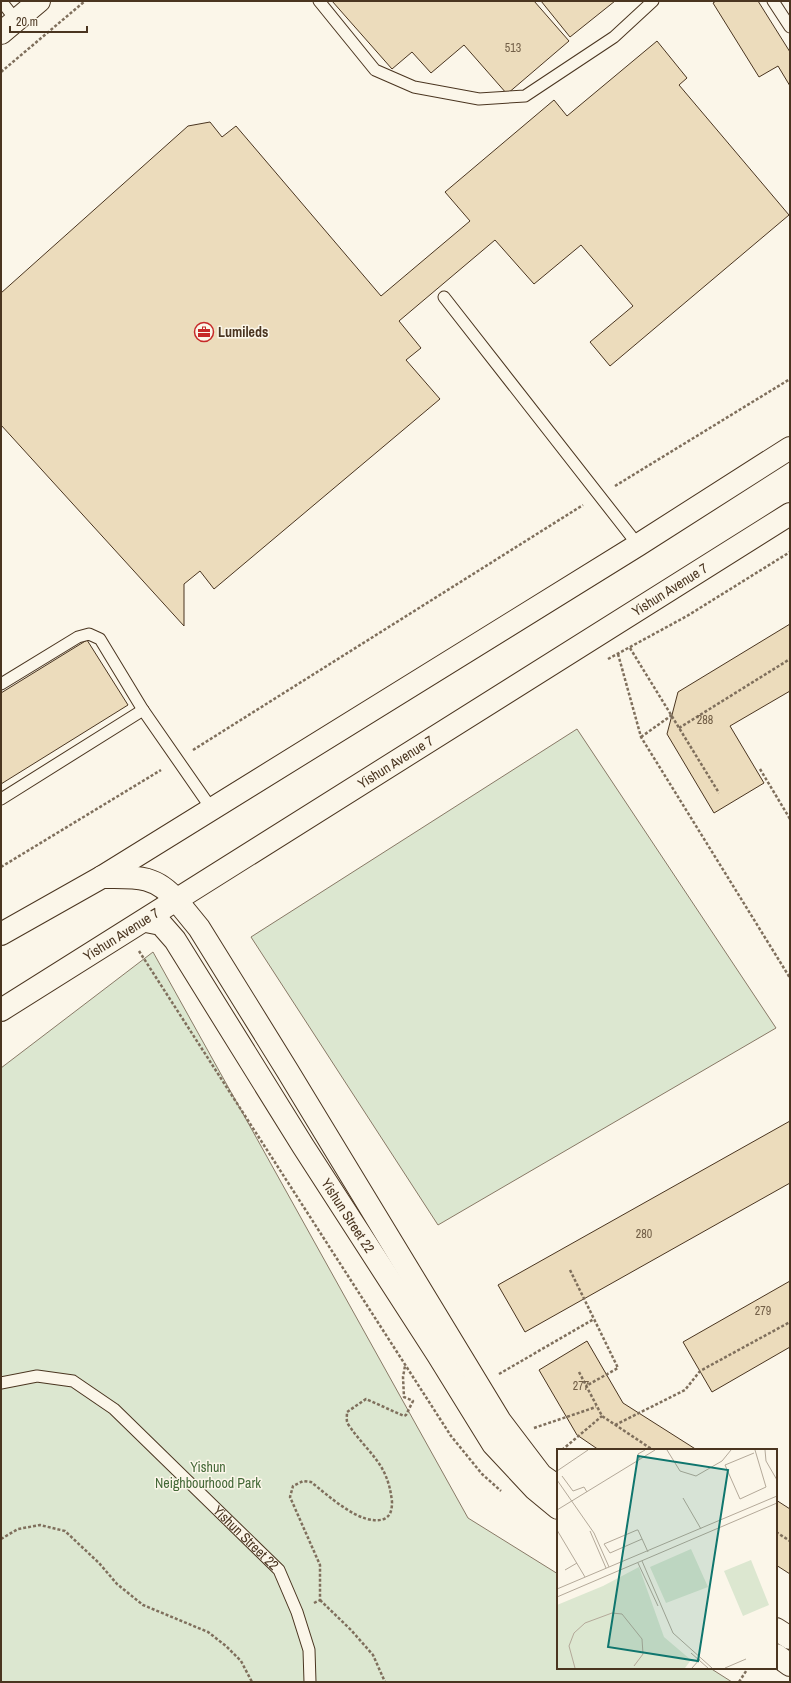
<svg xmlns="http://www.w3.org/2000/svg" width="791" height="1683" font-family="'Archivo Narrow',sans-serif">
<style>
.green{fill:#dce7d0;stroke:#887966}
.building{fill:#ecdcbc;stroke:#4a3520}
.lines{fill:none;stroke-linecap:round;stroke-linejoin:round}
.lane-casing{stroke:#4a3520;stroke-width:13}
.street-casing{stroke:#4a3520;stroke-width:24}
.primary-casing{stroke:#4a3520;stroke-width:24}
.path{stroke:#7f6f5c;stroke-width:2.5;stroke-dasharray:3 2;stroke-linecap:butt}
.lane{stroke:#fbf6e9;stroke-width:11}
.street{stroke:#fbf6e9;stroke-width:22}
.primary{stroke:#fbf6e9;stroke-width:22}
.labels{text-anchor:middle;stroke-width:3;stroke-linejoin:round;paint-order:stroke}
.number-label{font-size:12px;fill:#725f47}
.poi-label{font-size:14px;font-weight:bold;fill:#4a3520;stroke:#fbf6e9;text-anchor:start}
.street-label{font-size:14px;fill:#4a3520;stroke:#fbf6e9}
.park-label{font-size:14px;fill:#436837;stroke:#fbf6e9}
.inset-road{fill:none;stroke:#b4a999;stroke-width:1}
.view{fill:#0f766e;fill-opacity:0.15;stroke:#0f766e;stroke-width:2}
.inset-edge{fill:none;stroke:#4a3520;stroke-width:2}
</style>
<rect width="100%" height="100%" fill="#fbf6e9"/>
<g class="green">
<polygon points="577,729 776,1028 438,1225 251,937"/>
<polygon points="153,952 468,1518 558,1574 558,1668 710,1668 732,1682 1,1682 1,1068"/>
</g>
<g class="building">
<polygon points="332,1 534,1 569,41 507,94 464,45 431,73 412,52 392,69"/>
<polygon points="541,1 615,1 570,37"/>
<polygon points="716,1 758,1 790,52 790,86 778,66 759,77 713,3"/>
<polygon points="657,41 687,78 679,85 789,215 610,366 590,342 633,306 581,245 534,284 495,240 399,321 421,348 406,360 440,399 214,589 200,571 184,584 184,626 1,425 1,293 188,126 210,122 222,137 236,126 381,296 470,221 445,192 554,100 567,116"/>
<polygon points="790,624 790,691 730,726 764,783 714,813 667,734 678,692"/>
<polygon points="87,640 128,705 1,784 1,693"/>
<polygon points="790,1121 790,1183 525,1332 498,1285"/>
<polygon points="790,1281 790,1347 712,1392 683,1342"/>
<polygon points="587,1341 623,1403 697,1450 599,1450 577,1435 539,1370"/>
<polygon points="776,1500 790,1509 790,1574 776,1565"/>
</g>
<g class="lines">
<g class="lane-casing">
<g id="lane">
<polyline points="1,1 16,20"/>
<polyline points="319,1 375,70 414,87 479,99 525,96 614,37 653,1"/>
<polyline points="773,1 790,27"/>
<polyline points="444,297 638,545"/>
<polyline points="1,684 78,637 89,634 100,639 143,710 211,808"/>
<polyline points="1,799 143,710"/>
<path id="s1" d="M1 1383 37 1376 73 1381 114 1409 279 1570 297 1612 309 1650 310 1682"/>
</g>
</g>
<g class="street-casing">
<g id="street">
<polyline points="1,33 39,1"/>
<polyline points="177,901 199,928 287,1070 500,1421 541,1475 558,1487"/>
<path id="s2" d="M146 921 161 924 175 940 303 1146 438 1355 493 1444 535 1489 558 1508"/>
<polyline points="776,1629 790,1638"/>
<polyline points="776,1655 790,1665"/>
</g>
</g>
<g class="primary-casing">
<g id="primary">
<path d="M102 877C134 877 155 874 177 901"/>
<polyline points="1,934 102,877 638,545 790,448"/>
<path id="s3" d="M1 1010 790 514"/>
</g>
</g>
<g class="path">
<polyline points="1,72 85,1"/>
<polyline points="615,486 790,379"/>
<polyline points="630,648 719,793"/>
<polyline points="618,654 641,737 790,978"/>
<polyline points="608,659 687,616 790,552"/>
<polyline points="679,728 790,659"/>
<polyline points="641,737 672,715"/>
<polyline points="193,750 583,505"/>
<polyline points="760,769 790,819"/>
<polyline points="1,867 161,770"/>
<polyline points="139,951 451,1436 482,1474 501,1491"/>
<polyline points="570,1270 618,1368 586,1386"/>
<polyline points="579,1372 602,1416 653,1450"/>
<polyline points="499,1374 594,1319"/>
<polyline points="615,1425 685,1390 700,1371 790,1322"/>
<polyline points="534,1428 596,1407"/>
<polyline points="562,1450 602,1416"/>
<polyline points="776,1532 790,1541"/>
<polyline points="1,1539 18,1529 40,1525 65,1531 99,1563 117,1584 143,1605 208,1632 226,1646 241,1661 252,1682"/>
<polyline points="320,1600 351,1630 373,1655 385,1682"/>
<path d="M314 1603 320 1600V1565L290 1497 293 1486 303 1481 311 1482C328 1495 361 1527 384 1519 391 1516 392 1509 392 1502 388 1462 368 1454 348 1424 346 1421 347 1416 347 1412L366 1399 404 1416 406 1415 413 1401 404 1397 403 1377 405 1366"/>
<polyline points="739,1682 748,1668"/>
</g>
<use href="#lane" class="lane"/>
<use href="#street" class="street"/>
<use href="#primary" class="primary"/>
</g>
<defs>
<g id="office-ring" transform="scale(1)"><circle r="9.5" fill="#fbf6e9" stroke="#c62828" stroke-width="1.5"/><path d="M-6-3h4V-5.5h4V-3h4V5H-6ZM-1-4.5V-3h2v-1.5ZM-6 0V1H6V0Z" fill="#c62828"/></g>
</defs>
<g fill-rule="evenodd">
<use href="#office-ring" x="204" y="332"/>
</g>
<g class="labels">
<g class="number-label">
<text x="513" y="52">513</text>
<text x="705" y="724">288</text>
<text x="644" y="1238">280</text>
<text x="763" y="1315">279</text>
<text x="581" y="1390">277</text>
</g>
<g class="poi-label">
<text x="218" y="337">Lumileds</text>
</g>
<g class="street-label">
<text dy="5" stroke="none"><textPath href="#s3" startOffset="790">Yishun Avenue 7</textPath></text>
<text dy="5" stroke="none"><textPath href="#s3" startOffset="466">Yishun Avenue 7</textPath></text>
<text dy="5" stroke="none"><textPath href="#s3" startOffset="142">Yishun Avenue 7</textPath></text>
<text dy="5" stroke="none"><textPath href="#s2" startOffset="362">Yishun Street 22</textPath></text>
<text dy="5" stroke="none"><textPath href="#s1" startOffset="307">Yishun Street 22</textPath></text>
</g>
<g class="park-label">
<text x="208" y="1472">Yishun<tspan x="208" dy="16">Neighbourhood Park</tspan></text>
</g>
</g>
<g transform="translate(557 1449)">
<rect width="220" height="220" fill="#fbf6e9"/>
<path d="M134 100 151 138 109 154 93 118ZM194 111 212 156 186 167 167 122ZM82 118 107 188 134 211 128 219H0V156L46 137Z" fill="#dce7d0"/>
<path class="inset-road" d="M110 1 123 22 139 27 165 12 174 1M208 1 209 12 220 31M197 4 168 16 183 50 209 38 198 1M83 10 81 5 88 1M0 22 31 1M5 27 16 42 27 38 30 43M0 31 37 84 52 118M126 49 144 80M0 61 98 1M0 81 28 128M33 82 49 119M85 90 53 104 47 95 80 81H81L91 103M85 112 116 184 155 219M81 114 101 157M8 121 20 114M0 140 220 47M0 148 220 54M134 204 151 219M18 219 12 197 17 184 28 174 55 164 65 165 85 190 86 205 77 217M135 219 143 210M168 219 189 210"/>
<path class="view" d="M81 7 171 21 141 212 51 198Z"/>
<rect width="220" height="220" class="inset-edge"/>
</g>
<rect width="791" height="1683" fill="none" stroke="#4a3520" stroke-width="4"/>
<path d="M10 26v6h77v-6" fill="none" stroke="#4a3520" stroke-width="2"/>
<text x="16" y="26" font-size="12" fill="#4a3520" stroke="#fbf6e9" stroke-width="3" paint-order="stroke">20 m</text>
</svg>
